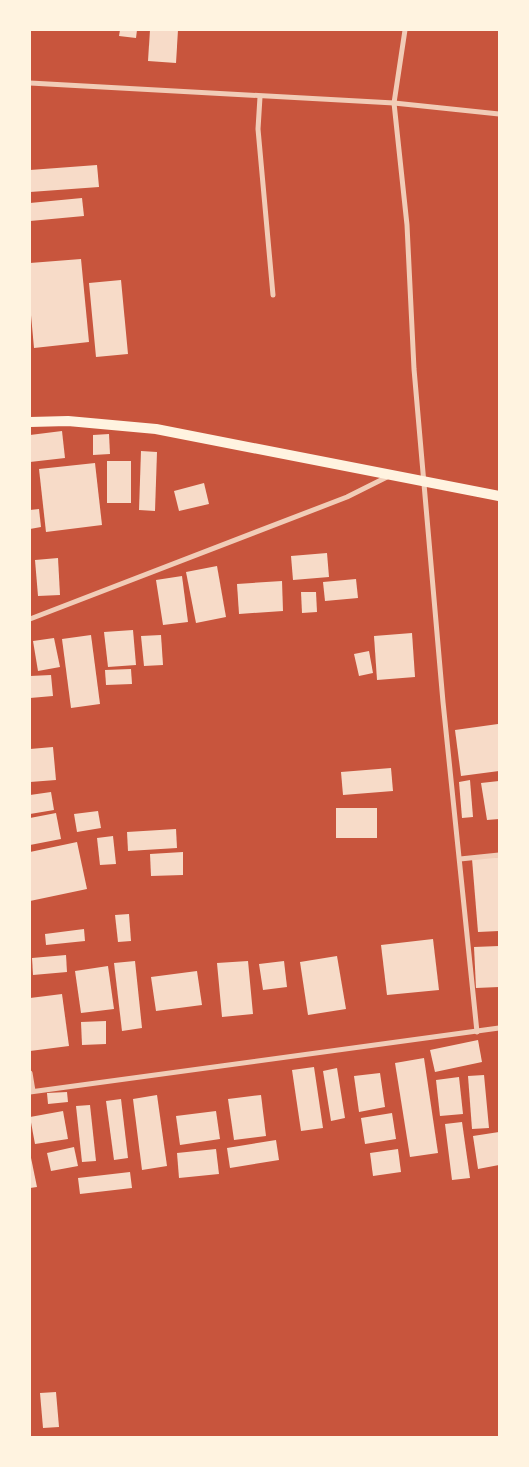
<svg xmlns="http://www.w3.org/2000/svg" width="529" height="1467" font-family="Roboto,sans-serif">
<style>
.building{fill:#f7dbc8}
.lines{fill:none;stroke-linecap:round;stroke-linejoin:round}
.minor{stroke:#f1ccb7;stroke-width:5}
.secondary{stroke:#fff3e0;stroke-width:10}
</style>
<rect width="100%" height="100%" fill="#c8553d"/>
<g class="building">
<polygon points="120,30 137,30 136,38 119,36"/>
<polygon points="150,30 178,30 176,63 148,61"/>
<polygon points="97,165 99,187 30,192 30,170"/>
<polygon points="82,198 84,216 30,221 30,203"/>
<polygon points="81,259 89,342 34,348 30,304 30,263"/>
<polygon points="121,280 128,354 96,357 89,283"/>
<polygon points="62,431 65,458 30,462 30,435"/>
<polygon points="109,434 110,454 93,455 93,435"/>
<polygon points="141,451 157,452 155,511 139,510"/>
<rect x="107" y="461" width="24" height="42"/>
<polygon points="95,463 102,525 46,532 39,469"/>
<polygon points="204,483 209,504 179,511 174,491"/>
<polygon points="39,509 41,527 30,529 30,510"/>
<polygon points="327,553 329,577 293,580 291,556"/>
<polygon points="58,558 60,595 38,596 35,560"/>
<polygon points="217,566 226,617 196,623 186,572"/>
<polygon points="182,576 188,622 163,625 156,580"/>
<polygon points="356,579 358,598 325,601 323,582"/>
<polygon points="282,581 283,611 239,614 237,584"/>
<polygon points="301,592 316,592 317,612 302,613"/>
<polygon points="133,630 136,665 108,667 104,632"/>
<polygon points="412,633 415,677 377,680 374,636"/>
<polygon points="91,635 100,704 71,708 62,639"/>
<polygon points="161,635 163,665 144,666 141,636"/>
<polygon points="54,638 60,667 38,671 33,641"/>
<polygon points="369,651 373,673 359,676 354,654"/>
<polygon points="131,669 132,684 106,685 105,670"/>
<polygon points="51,675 53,696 30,698 30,676"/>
<polygon points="498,724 499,771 461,776 455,730"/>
<polygon points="53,747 56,780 30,782 30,749"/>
<polygon points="391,768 393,791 343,795 341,772"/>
<polygon points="470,780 473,817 462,818 459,782"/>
<polygon points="499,781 499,819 487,820 481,783"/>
<polygon points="51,792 54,810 30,814 30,795"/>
<rect x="336" y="808" width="41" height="30"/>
<polygon points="98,811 101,828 77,832 74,814"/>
<polygon points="56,813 61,839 30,845 30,818"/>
<polygon points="176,829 177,848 128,851 127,832"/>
<polygon points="113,836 116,864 100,865 97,838"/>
<polygon points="77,842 87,889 30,901 30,852"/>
<polygon points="183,852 183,875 151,876 150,854"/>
<polygon points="499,857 499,931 478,932 472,859"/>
<polygon points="129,914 131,941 118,942 115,915"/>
<polygon points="84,929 85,941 46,945 45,934"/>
<polygon points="433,939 439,990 387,995 381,945"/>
<polygon points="499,946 499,987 476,988 474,947"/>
<polygon points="66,955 67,972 33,975 32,958"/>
<polygon points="337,956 346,1009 308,1015 300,962"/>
<polygon points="135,961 142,1028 122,1031 114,963"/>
<polygon points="248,961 253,1014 222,1017 217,963"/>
<polygon points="284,961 287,987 263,990 259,964"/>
<polygon points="108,966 114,1009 81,1013 75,971"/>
<polygon points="197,971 202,1005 156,1011 151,977"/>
<polygon points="62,994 69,1046 30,1051 30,998"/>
<polygon points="106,1021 106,1044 82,1045 81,1022"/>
<polygon points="478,1040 482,1062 435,1072 430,1050"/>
<polygon points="424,1058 438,1153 410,1157 395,1063"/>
<polygon points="314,1067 323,1128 301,1131 292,1070"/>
<polygon points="337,1068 345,1118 331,1121 323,1071"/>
<polygon points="380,1073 385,1107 359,1112 354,1076"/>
<polygon points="484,1075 489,1128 472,1129 468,1076"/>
<polygon points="459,1077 463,1114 440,1116 436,1080"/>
<polygon points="67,1092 68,1102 48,1104 47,1093"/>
<polygon points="157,1095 167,1166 142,1170 133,1099"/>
<polygon points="261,1095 266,1136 234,1140 228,1099"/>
<polygon points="121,1099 128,1158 114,1160 106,1101"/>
<polygon points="90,1105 96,1161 82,1162 76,1106"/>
<polygon points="63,1111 68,1139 35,1144 30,1117"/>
<polygon points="216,1111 220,1139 180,1145 176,1116"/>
<polygon points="392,1113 396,1139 365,1144 361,1118"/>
<polygon points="462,1122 470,1178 452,1180 445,1124"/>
<polygon points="499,1132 499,1165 478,1169 473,1136"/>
<polygon points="276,1140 279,1160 230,1168 227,1148"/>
<polygon points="74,1147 78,1166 51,1171 47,1153"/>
<polygon points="216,1149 219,1174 179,1178 177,1153"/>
<polygon points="398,1149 401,1172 373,1176 370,1153"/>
<polygon points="30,1153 37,1187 30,1188"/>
<polygon points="130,1172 132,1188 80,1194 78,1178"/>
<polygon points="56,1392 59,1427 43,1428 40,1393"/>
</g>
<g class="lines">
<g class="minor">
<polyline points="405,30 394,103 407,225 414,369 443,702 477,1032"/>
<polyline points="30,83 394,103 499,114"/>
<polyline points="260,97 258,129 273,295"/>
<polyline points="30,619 347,497 389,476"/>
<polyline points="460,859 499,855"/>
<polyline points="30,1073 33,1091"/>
<polyline points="30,1092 499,1028"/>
</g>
<polyline class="secondary" points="30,422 68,421 156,429 499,496"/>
</g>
<rect width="529" height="1467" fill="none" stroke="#fff3e0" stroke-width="62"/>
</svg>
